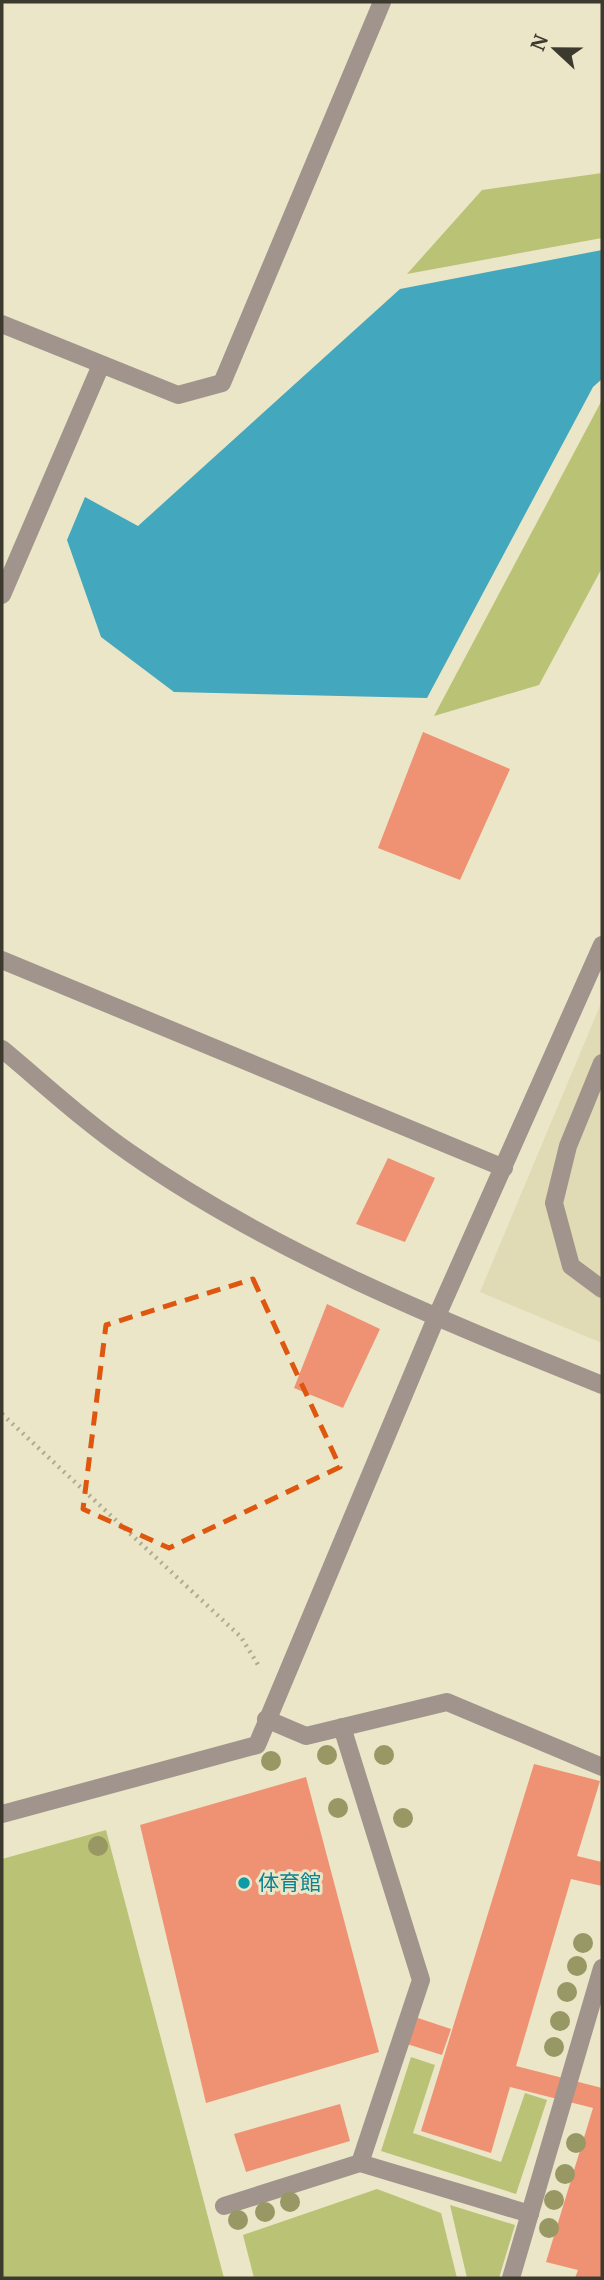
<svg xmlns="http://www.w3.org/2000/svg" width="604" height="2280" font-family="Merriweather,'Noto Sans JP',serif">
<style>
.built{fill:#e0dab5}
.green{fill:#bac375}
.water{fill:#43a7bd}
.building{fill:#ef9273}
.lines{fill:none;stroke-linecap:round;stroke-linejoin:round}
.path{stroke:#afab93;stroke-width:4.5;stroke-dasharray:2 5;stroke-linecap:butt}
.minor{stroke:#a0948d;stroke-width:18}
.tree{fill:#979864}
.marked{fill:none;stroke:#df570e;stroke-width:5;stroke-dasharray:14 9;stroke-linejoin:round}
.culture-dot{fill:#0f9aa8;stroke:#ebe6c8;stroke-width:2.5}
.labels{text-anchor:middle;stroke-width:6;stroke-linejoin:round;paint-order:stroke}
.culture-label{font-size:21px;fill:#0d838f;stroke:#ebe6c8;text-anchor:start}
</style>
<rect width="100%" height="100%" fill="#ebe6c8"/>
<polygon class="built" points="602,1001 602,1343 480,1292"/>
<g class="green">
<polygon points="602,173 602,238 407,274 482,190"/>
<polygon points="602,400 602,568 539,685 434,716"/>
<polygon points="106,1830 224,2278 2,2278 2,1859"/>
<polygon points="411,2057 435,2065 413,2133 501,2162 525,2093 547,2100 516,2194 381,2151"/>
<polygon points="377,2189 441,2213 457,2278 254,2278 243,2235"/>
<polygon points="450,2205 515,2225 499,2278 467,2278"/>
</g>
<polygon class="water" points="602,250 602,379 593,387 427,698 174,692 101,637 67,540 85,497 138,526 400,289"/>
<g class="building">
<polygon points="423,732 510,769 460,880 378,848"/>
<polygon points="388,1158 435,1178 405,1242 356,1224"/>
<polygon points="327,1304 380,1329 343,1408 294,1388"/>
<polygon points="534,1764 600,1781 577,1856 602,1862 602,1886 571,1879 516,2066 602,2088 602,2278 575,2278 578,2270 546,2262 593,2108 510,2087 491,2153 421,2131"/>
<polygon points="306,1777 379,2052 206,2103 140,1825"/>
<polygon points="415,2017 451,2029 442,2055 407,2044"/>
<polygon points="340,2104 350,2141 246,2172 234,2134"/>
</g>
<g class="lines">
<polyline class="path" points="2,1414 241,1637 260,1668"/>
<g class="minor">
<polyline points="2,324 178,395 222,383 382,2"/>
<polyline points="2,595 101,365"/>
<polyline points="2,960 504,1168"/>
<path d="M2 1049C44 1084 85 1122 130 1153 271 1252 443 1321 602 1385"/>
<polyline points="602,1063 568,1146 554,1203 571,1266 602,1289"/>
<polyline points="266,1719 306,1736 447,1702 602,1767"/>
<polyline points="342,1727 421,1980 360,2163"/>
<polyline points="2,1814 257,1745 436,1318 602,945"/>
<polyline points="224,2206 360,2163 530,2214"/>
<polyline points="511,2278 602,1968"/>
</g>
</g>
<g class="tree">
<circle cx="327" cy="1755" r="10"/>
<circle cx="384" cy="1755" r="10"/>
<circle cx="271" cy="1761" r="10"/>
<circle cx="338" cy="1808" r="10"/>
<circle cx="403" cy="1818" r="10"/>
<circle cx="98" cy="1846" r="10"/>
<circle cx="583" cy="1943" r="10"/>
<circle cx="577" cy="1966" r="10"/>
<circle cx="567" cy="1992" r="10"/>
<circle cx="560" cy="2021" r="10"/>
<circle cx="554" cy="2047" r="10"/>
<circle cx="576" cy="2143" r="10"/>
<circle cx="565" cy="2174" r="10"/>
<circle cx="554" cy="2200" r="10"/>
<circle cx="290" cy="2202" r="10"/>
<circle cx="265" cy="2212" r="10"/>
<circle cx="238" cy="2220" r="10"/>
<circle cx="549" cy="2228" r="10"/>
</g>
<path class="marked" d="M253 1279 340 1467 169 1548 83 1509 106 1325Z"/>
<circle class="culture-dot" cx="244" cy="1883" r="7"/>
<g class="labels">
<g class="culture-label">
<text x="258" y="1890">体育館</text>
</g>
</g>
<rect width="604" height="2280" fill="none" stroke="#3c3a2e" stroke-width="7"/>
<g transform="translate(555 49) rotate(292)" stroke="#ebe6c8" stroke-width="5" paint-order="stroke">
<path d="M0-5L12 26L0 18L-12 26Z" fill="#3c3a2e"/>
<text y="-10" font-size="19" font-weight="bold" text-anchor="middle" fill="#3c3a2e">N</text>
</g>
</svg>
